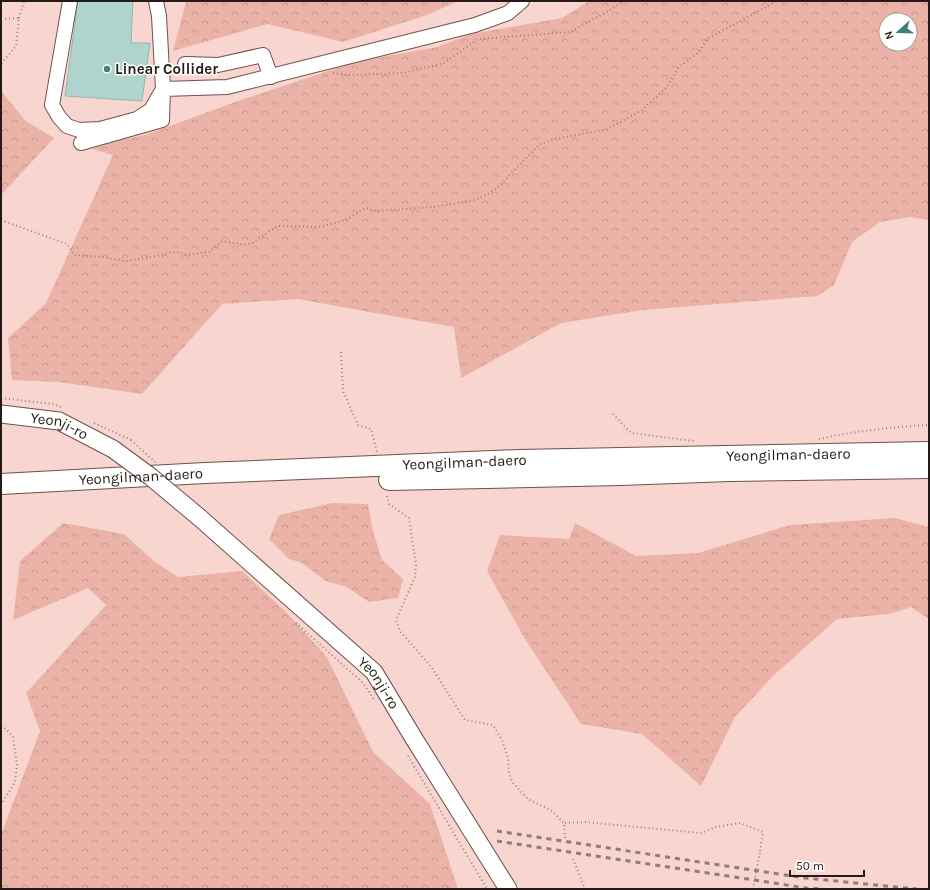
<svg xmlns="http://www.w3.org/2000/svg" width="930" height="890" font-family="Karla,sans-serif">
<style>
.forest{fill:url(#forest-crowns);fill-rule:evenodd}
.building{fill:#afd3cd;stroke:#94b7b1}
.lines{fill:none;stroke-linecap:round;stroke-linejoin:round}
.minor-casing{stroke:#6d514c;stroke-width:16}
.major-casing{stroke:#6d514c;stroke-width:19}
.highway-casing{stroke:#6d514c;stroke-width:22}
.path{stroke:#99827c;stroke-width:2;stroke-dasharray:1 3;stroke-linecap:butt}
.minor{stroke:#fff;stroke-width:14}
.major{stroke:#fff;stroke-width:17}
.highway{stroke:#fff;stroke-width:20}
.rail{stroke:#937c77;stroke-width:3;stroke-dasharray:5 5;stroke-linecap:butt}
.major-bridge-casing{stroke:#6d514c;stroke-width:19;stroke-linecap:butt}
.path-bridge{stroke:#99827c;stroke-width:2;stroke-dasharray:1 3;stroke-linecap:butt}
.major-bridge{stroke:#fff;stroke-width:17}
.poi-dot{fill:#3d8279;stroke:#fff;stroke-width:1.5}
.labels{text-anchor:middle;stroke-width:3;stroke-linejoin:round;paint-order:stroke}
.poi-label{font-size:15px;font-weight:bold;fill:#251a17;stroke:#fff;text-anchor:start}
.street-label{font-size:15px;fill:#251a17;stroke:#fff}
</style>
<defs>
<pattern id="forest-crowns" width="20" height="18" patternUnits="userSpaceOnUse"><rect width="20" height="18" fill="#ebb3a7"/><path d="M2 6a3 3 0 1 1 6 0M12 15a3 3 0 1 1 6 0" fill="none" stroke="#c9998f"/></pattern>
</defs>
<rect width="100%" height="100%" fill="#f8d6cf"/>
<g class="forest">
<polygon points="188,1 458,1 427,15 343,42 267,24 173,51 186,2"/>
<path d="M589 1H929V220L910 217 880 222 852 242 834 285 817 296 643 310 561 323 461 378 454 327 297 299 222 304 142 394 59 382 12 380 8 338 46 303 113 155 92 149 110 142 145 135 235 102 355 62 437 47 471 34 562 18ZM886 20H910V44H886Z"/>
<polygon points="1,91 26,121 54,138 1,195"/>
<polygon points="332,503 368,504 373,531 382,560 403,579 398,598 369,602 347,587 326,581 302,563 289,559 269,539 279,515"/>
<polygon points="895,518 929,527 929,619 911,607 889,614 837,619 774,675 735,717 701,786 642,734 581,724 525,639 487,571 500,535 569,539 575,523 636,556 698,553 790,525"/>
<polygon points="63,523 124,534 154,561 178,577 242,571 286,612 327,657 373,752 430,804 458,889 1,889 1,835 40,731 26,693 106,605 88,588 13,620 20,561"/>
</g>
<polygon class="building" points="78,1 133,1 131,43 150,43 142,101 65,96"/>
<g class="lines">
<g class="minor-casing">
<g id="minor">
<polyline points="70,1 52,105 59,117 67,126 79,130 100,129 137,119 151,110 163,89 159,16 156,1"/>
<polyline points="185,64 218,65 263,55 271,77"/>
<polyline points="81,143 162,120 163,89 227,87 475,25 508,13 522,1"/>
</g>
</g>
<g class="major-casing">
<g id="major">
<path id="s1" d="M1 414 59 421 113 449"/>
<path id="s2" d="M200 518 374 672 413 737 508 889"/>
</g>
</g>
<g class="highway-casing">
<g id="highway">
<polyline points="389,480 620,475 730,471 929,468"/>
<path id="s3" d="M1 484 205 473 519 460 929 452"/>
</g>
</g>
<g class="path">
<polyline points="19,18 24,1"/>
<polyline points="1,19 19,18 16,46 1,64"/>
<polyline points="333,73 349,75 403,73 444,63 478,39 570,32 610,10 623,1"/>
<polyline points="1,220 67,244 74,255 102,257 126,261 157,256 167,253 177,252 187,255 209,252 223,241 246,245 252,243 277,226 319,227 346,220 365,208 376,211 434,207 476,200 488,194 497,188 539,145 551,140 608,129 642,110 666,88 679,67 699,52 707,39 777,1"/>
<polyline points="341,352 343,391 358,425 371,429 377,452"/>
<polyline points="1,398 53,404 61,407"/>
<polyline points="613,414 631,433 694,441"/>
<polyline points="94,423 131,440"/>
<path d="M819 439C855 431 892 427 929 425"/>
<polyline points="387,496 389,504 409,518 416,565 415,577 396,620 400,631 432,668 465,720 493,725 502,740 508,758 509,772 512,782 528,799 552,811 564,823"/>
<polyline points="296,623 363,683 375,701"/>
<polyline points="1,693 1,712"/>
<polyline points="1,726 6,729 13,737 17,765 15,782 1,805"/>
<polyline points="408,756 487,889"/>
<polyline points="565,838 564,823 585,822 701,833 716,827 740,823 763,832 760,851"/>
<polyline points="573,859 585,889"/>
</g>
<use href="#minor" class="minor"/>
<use href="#major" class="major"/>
<use href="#highway" class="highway"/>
<g class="rail">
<polyline points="497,831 805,878 917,889"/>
<polyline points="497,841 806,888 823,889"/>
</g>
<g class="major-bridge-casing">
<polyline id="major-bridge" points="113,449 151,477 200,518"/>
</g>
<g class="path-bridge">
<polyline points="131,440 156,463"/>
<polyline points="753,889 760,851"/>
</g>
<use href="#major-bridge" class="major-bridge"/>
</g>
<circle class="poi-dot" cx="107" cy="69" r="4"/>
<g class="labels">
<g class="poi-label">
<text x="115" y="74">Linear Collider</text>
</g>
<g class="street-label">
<text dy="5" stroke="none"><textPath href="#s1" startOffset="60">Yeonji-ro</textPath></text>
<text dy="5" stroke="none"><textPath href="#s3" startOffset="788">Yeongilman-daero</textPath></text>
<text dy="5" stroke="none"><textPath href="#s3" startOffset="464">Yeongilman-daero</textPath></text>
<text dy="5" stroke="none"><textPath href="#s3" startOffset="140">Yeongilman-daero</textPath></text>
<text dy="5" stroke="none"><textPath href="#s2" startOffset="244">Yeonji-ro</textPath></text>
</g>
</g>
<rect width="930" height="890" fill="none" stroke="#251a17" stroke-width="4"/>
<g transform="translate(898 32) rotate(250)"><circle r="19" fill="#ffffff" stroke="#a8a3a2"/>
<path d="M0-3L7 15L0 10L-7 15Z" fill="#3d8279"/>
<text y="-6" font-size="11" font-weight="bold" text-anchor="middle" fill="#251a17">N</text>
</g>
<path d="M790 870v6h74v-6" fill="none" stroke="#251a17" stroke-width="2"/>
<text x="796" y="870" font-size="12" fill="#251a17" stroke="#ffffff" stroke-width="3" paint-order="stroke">50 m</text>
</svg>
